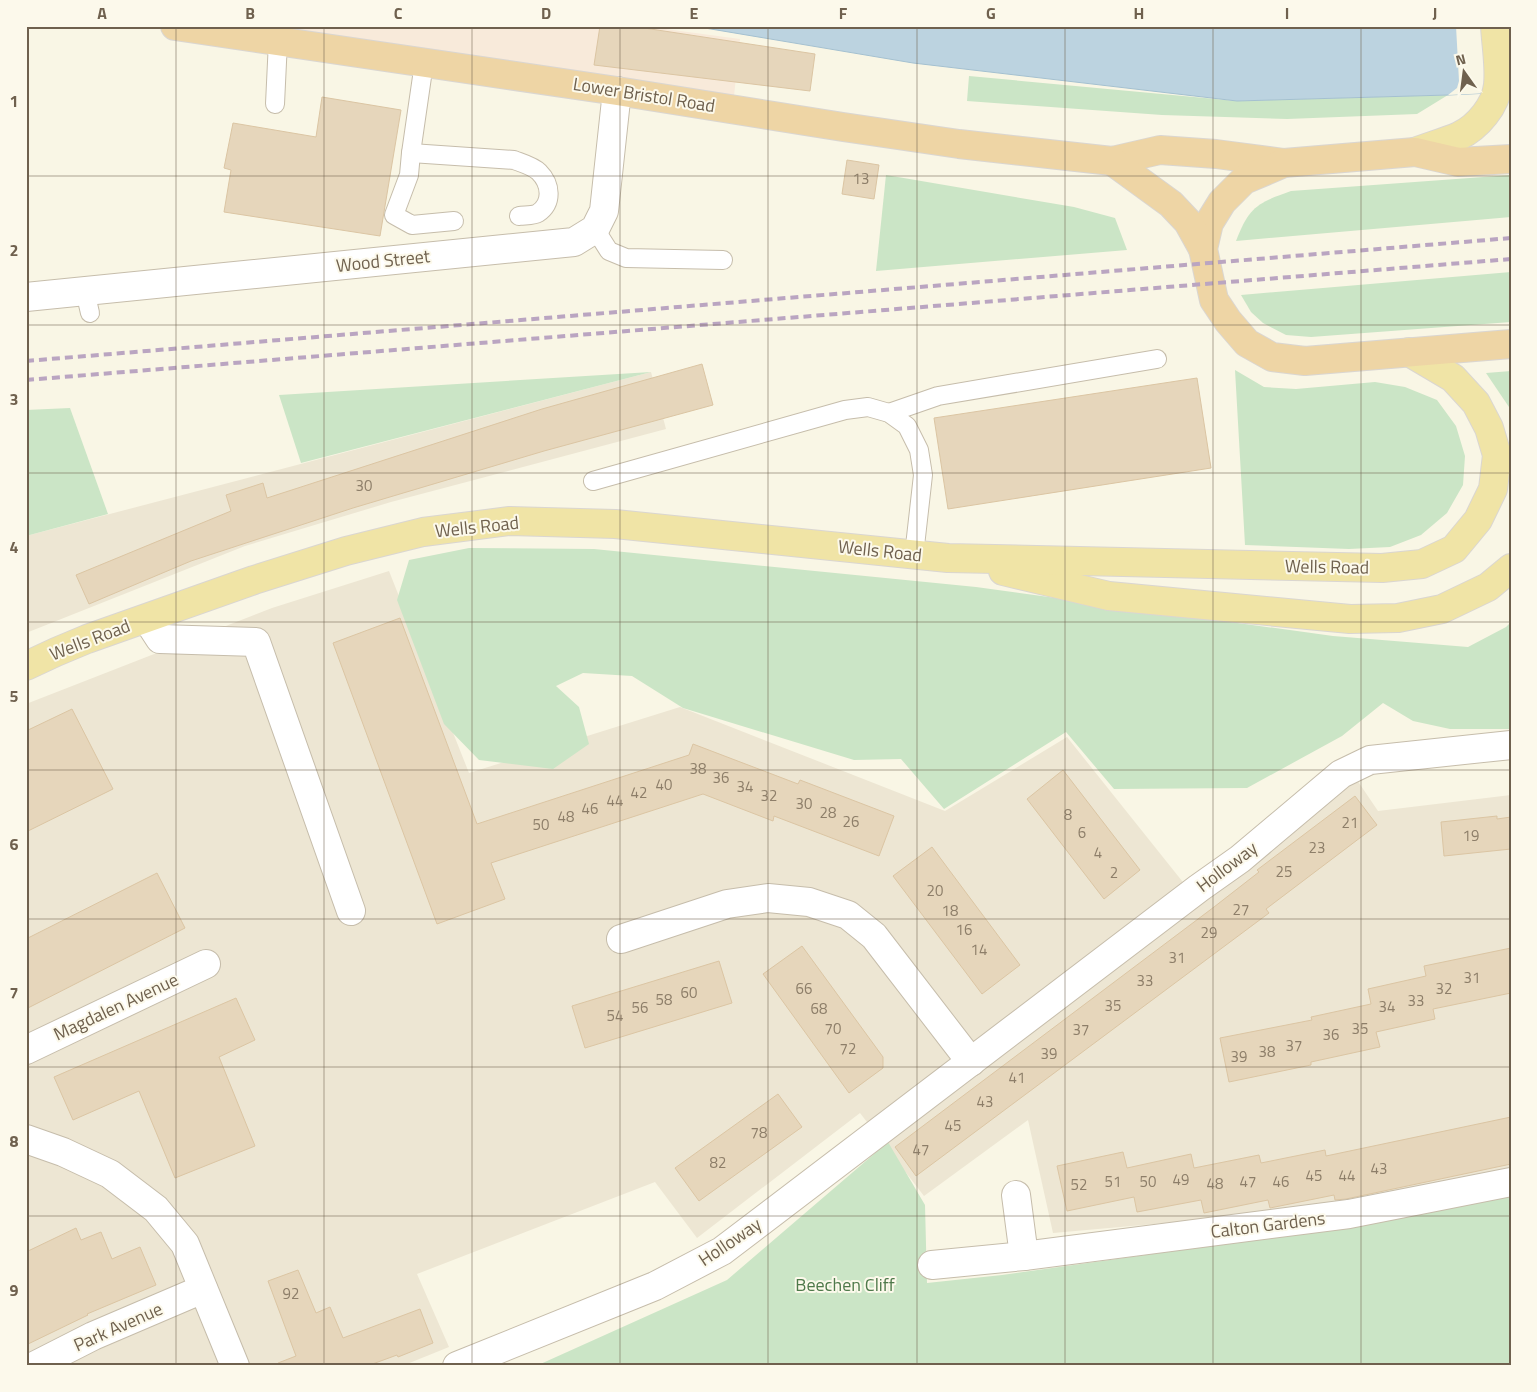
<svg xmlns="http://www.w3.org/2000/svg" width="1537" height="1392" font-family="'Titillium Web',sans-serif">
<style>
.residential{fill:#ede6d3}
.commercial{fill:#f8eada}
.green{fill:#cbe5c6}
.water{fill:#bcd3e0;stroke:#a4c0d0}
.pier{fill:#f9f6e5}
.building{fill:#e6d6bb;stroke:#dbc5a3}
.lines{fill:none;stroke-linecap:round;stroke-linejoin:round}
.service-casing{stroke:#c6bdab;stroke-width:20}
.minor-casing{stroke:#c6bdab;stroke-width:30}
.primary-casing{stroke:#dad6d1;stroke-width:30}
.trunk-casing{stroke:#dad6d1;stroke-width:30}
.service{stroke:#fff;stroke-width:18}
.minor{stroke:#fff;stroke-width:28}
.primary{stroke:#f0e4a6;stroke-width:28}
.trunk{stroke:#eed5a5;stroke-width:28}
.rail{stroke:#baa5c1;stroke-width:4;stroke-dasharray:8 5;stroke-linecap:butt}
.grid{fill:none;stroke:#6f614e;stroke-width:1;stroke-opacity:0.55}
.labels{text-anchor:middle;stroke-width:4;stroke-linejoin:round;paint-order:stroke}
.number-label{font-size:15px;fill:#8d7e69}
.street-label{font-size:18px;fill:#6f614e;stroke:#fcf9eb}
.park-label{font-size:18px;fill:#4e794a;stroke:#fcf9eb}
.neatline{fill:none;stroke:#6f614e;stroke-width:2}
.grid-label{font-size:16px;text-anchor:middle;font-weight:bold;fill:#6f614e}
</style>
<rect width="100%" height="100%" fill="#f9f6e5"/>
<g class="residential">
<polygon points="651,372 666,429 391,502 245,546 26,633 26,536"/>
<polygon points="389,571 469,773 680,707 945,811 1067,737 1198,901 1357,780 1378,811 1511,795 1511,1172 1334,1208 1053,1233 1028,1120 924,1196 860,1113 697,1238 655,1182 417,1274 449,1347 402,1366 26,1366 26,704 272,608"/>
</g>
<polygon class="commercial" points="239,26 643,26 740,39 734,96"/>
<g class="green">
<polygon points="969,76 1237,101 1448,95 1417,114 1287,119 1162,115 967,101"/>
<polygon points="886,175 1074,207 1115,218 1127,250 876,271"/>
<path d="M1511 175V217L1236 241C1249 207 1257 203 1291 191Z"/>
<polygon points="1511,272 1511,322 1311,337 1286,335 1263,323 1251,312 1241,295"/>
<polygon points="1235,370 1264,387 1296,389 1375,382 1405,387 1437,400 1456,426 1465,456 1463,485 1447,513 1421,535 1390,547 1349,549 1245,545"/>
<polygon points="1511,371 1511,410 1486,373"/>
<polygon points="651,372 301,463 279,395"/>
<polygon points="70,408 108,514 26,536 26,410"/>
<polygon points="469,548 594,549 976,587 1333,636 1468,647 1506,627 1511,622 1511,729 1450,729 1413,721 1383,703 1342,736 1247,788 1114,789 1066,732 944,809 901,759 854,760 683,708 632,676 583,673 556,686 579,707 589,744 553,769 479,760 444,724 397,600 409,560"/>
<polygon points="888,1142 925,1205 927,1283 1002,1275 1352,1226 1511,1194 1511,1366 536,1366 727,1280"/>
</g>
<polygon class="water" points="693,26 1511,26 1511,92 1448,95 1237,101 913,63"/>
<polygon class="pier" points="1456,26 1511,26 1511,92 1448,95 1457,88 1459,81"/>
<g class="building">
<polygon points="600,26 631,26 815,54 810,91 594,65"/>
<polygon points="322,97 401,110 380,236 224,212 231,170 224,168 233,123 316,137"/>
<polygon points="847,160 879,165 874,199 842,194"/>
<polygon points="702,364 713,405 544,451 353,508 191,561 89,604 76,575 231,511 226,495 263,483 267,498 542,409"/>
<polygon points="1197,378 1211,468 948,509 934,418"/>
<polygon points="400,618 477,824 689,755 693,744 798,784 800,780 894,816 879,856 774,816 773,821 703,794 491,863 505,899 437,924 333,643"/>
<polygon points="72,709 113,789 26,832 26,731"/>
<polygon points="1063,770 1140,870 1104,899 1027,799"/>
<polygon points="1355,796 1377,825 1266,909 1269,913 916,1176 895,1147 1214,907 1259,872 1257,870"/>
<polygon points="1497,816 1497,819 1511,817 1511,849 1444,856 1441,822"/>
<polygon points="932,847 1020,965 982,994 893,876"/>
<polygon points="157,873 185,928 26,1009 26,939"/>
<polygon points="802,946 883,1057 883,1068 849,1093 763,974"/>
<polygon points="1511,948 1511,993 1433,1009 1435,1019 1376,1032 1380,1047 1311,1062 1311,1065 1229,1082 1220,1038 1312,1020 1311,1017 1371,1004 1368,989 1426,976 1424,966"/>
<polygon points="719,961 732,1003 585,1048 572,1006"/>
<polygon points="236,998 255,1040 219,1057 255,1146 175,1178 139,1091 73,1120 54,1077"/>
<polygon points="778,1094 802,1127 699,1201 675,1168"/>
<polygon points="1511,1117 1511,1164 1346,1199 1335,1200 1334,1195 1270,1208 1268,1200 1204,1213 1201,1200 1137,1212 1134,1197 1067,1211 1057,1166 1123,1152 1127,1168 1191,1154 1194,1168 1259,1155 1261,1163 1325,1150 1326,1156"/>
<polygon points="76,1228 81,1240 101,1232 112,1259 140,1247 156,1285 87,1314 88,1315 26,1345 26,1252"/>
<polygon points="298,1270 316,1313 330,1307 343,1338 420,1309 433,1343 398,1357 397,1355 367,1366 278,1366 278,1363 296,1356 268,1281"/>
</g>
<g class="lines">
<g class="service-casing">
<g id="service">
<polyline points="424,63 411,153 409,175 394,215 412,225 454,221"/>
<polyline points="275,104 278,41"/>
<path d="M411 153 514 160C522 163 533 166 539 172 551 184 553 203 538 213 533 216 524 215 519 216"/>
<polyline points="595,229 609,251 626,258 723,260"/>
<polyline points="85,291 90,313"/>
<polyline points="889,413 938,396 1157,359"/>
<polyline points="593,481 845,410 868,407 889,413 907,426 919,450 923,475 914,555"/>
</g>
</g>
<g class="minor-casing">
<g id="minor">
<polyline points="26,297 574,242 595,229 604,211 617,91"/>
<polyline points="147,619 160,639 256,642 351,911"/>
<polyline points="621,939 727,904 768,898 809,902 848,915 874,936 971,1062"/>
<polyline points="26,1050 206,964"/>
<polyline points="26,1139 63,1152 110,1174 156,1209 185,1244 235,1366"/>
<polyline points="1016,1195 1024,1256"/>
<polyline points="932,1265 1024,1256 1349,1214 1511,1182"/>
<polyline points="34,1366 93,1336 203,1289"/>
<polyline points="457,1366 655,1286 722,1251 1199,888 1240,859 1341,774 1370,760 1511,745"/>
</g>
</g>
<g class="primary-casing">
<g id="primary">
<path d="M1415 152C1430 146 1445 142 1459 136 1478 127 1496 105 1498 85 1500 66 1496 45 1495 26"/>
<polyline points="1003,571 1109,596 1350,619 1398,618 1442,609 1488,587 1511,568"/>
<polyline points="26,666 56,652 87,639 254,580 346,551 423,532 510,521 615,524 948,558 1382,568 1422,564 1454,549 1478,520 1493,489 1497,455 1489,428 1476,403 1453,378 1409,352"/>
</g>
</g>
<g class="trunk-casing">
<g id="trunk">
<polyline points="175,26 617,91 843,127 959,144 1112,161 1160,150 1216,154 1284,163"/>
<polyline points="1511,159 1458,162 1415,152 1284,163 1244,180 1222,202 1209,223 1203,249 1214,300 1228,321 1247,343 1272,357 1305,361 1511,344"/>
<polyline points="1112,161 1171,204 1188,222 1203,249"/>
</g>
</g>
<use href="#service" class="service"/>
<use href="#minor" class="minor"/>
<use href="#primary" class="primary"/>
<use href="#trunk" class="trunk"/>
<g class="rail">
<polyline points="26,361 1511,238"/>
<polyline points="26,380 1511,259"/>
</g>
</g>
<path class="grid" d="M176 26V1366M324 26V1366M472 26V1366M620 26V1366M768 26V1366M917 26V1366M1065 26V1366M1213 26V1366M1361 26V1366M26 176H1511M26 325H1511M26 473H1511M26 622H1511M26 770H1511M26 919H1511M26 1067H1511M26 1216H1511"/>
<g class="labels">
<g class="number-label">
<text x="861" y="184">13</text>
<text x="364" y="491">30</text>
<text x="698" y="774">38</text>
<text x="721" y="783">36</text>
<text x="664" y="790">40</text>
<text x="745" y="792">34</text>
<text x="639" y="798">42</text>
<text x="769" y="801">32</text>
<text x="615" y="806">44</text>
<text x="804" y="809">30</text>
<text x="590" y="814">46</text>
<text x="828" y="818">28</text>
<text x="1068" y="820">8</text>
<text x="566" y="822">48</text>
<text x="851" y="827">26</text>
<text x="1350" y="828">21</text>
<text x="541" y="830">50</text>
<text x="1082" y="838">6</text>
<text x="1471" y="841">19</text>
<text x="1317" y="853">23</text>
<text x="1098" y="858">4</text>
<text x="1284" y="877">25</text>
<text x="1114" y="878">2</text>
<text x="935" y="896">20</text>
<text x="1241" y="915">27</text>
<text x="950" y="916">18</text>
<text x="964" y="935">16</text>
<text x="1209" y="938">29</text>
<text x="979" y="955">14</text>
<text x="1177" y="963">31</text>
<text x="1472" y="983">31</text>
<text x="1145" y="986">33</text>
<text x="804" y="994">66</text>
<text x="1444" y="994">32</text>
<text x="689" y="998">60</text>
<text x="664" y="1005">58</text>
<text x="1416" y="1006">33</text>
<text x="1113" y="1011">35</text>
<text x="1387" y="1012">34</text>
<text x="640" y="1013">56</text>
<text x="819" y="1014">68</text>
<text x="615" y="1021">54</text>
<text x="833" y="1034">70</text>
<text x="1360" y="1034">35</text>
<text x="1081" y="1035">37</text>
<text x="1331" y="1040">36</text>
<text x="1294" y="1051">37</text>
<text x="848" y="1054">72</text>
<text x="1267" y="1057">38</text>
<text x="1049" y="1059">39</text>
<text x="1239" y="1062">39</text>
<text x="1017" y="1083">41</text>
<text x="985" y="1107">43</text>
<text x="953" y="1131">45</text>
<text x="759" y="1138">78</text>
<text x="921" y="1155">47</text>
<text x="718" y="1168">82</text>
<text x="1379" y="1174">43</text>
<text x="1314" y="1181">45</text>
<text x="1347" y="1181">44</text>
<text x="1181" y="1185">49</text>
<text x="1113" y="1187">51</text>
<text x="1148" y="1187">50</text>
<text x="1248" y="1187">47</text>
<text x="1281" y="1187">46</text>
<text x="1215" y="1189">48</text>
<text x="1079" y="1190">52</text>
<text x="291" y="1299">92</text>
</g>
<g class="street-label">
<text transform="translate(644 95) rotate(9)" y="6">Lower Bristol Road</text>
<text transform="translate(383 261) rotate(-6)" y="6">Wood Street</text>
<text transform="translate(477 527) rotate(-6)" y="6">Wells Road</text>
<text transform="translate(880 551) rotate(6)" y="6">Wells Road</text>
<text transform="translate(1327 567) rotate(1)" y="6">Wells Road</text>
<text transform="translate(90 640) rotate(-21)" y="6">Wells Road</text>
<text transform="translate(1227 867) rotate(-37)" y="6">Holloway</text>
<text transform="translate(116 1007) rotate(-25)" y="6">Magdalen Avenue</text>
<text transform="translate(1268 1225) rotate(-7)" y="6">Calton Gardens</text>
<text transform="translate(730 1242) rotate(-34)" y="6">Holloway</text>
<text transform="translate(118 1327) rotate(-24)" y="6">Park Avenue</text>
</g>
<g class="park-label">
<text x="845" y="1291">Beechen Cliff</text>
</g>
</g>
<rect width="1537" height="1392" fill="none" stroke="#fcf9eb" stroke-width="55"/>
<g transform="translate(1464 72) rotate(346)" stroke="#fcf9eb" stroke-width="4" paint-order="stroke">
<path d="M0-4L9 19L0 12L-9 19Z" fill="#6f614e"/>
<text y="-8" font-size="14" font-weight="bold" text-anchor="middle" fill="#6f614e">N</text>
</g>
<rect x="28" y="28" width="1482" height="1336" class="neatline"/>
<g class="grid-label">
<text x="102" y="19">A</text>
<text x="250" y="19">B</text>
<text x="398" y="19">C</text>
<text x="546" y="19">D</text>
<text x="694" y="19">E</text>
<text x="843" y="19">F</text>
<text x="991" y="19">G</text>
<text x="1139" y="19">H</text>
<text x="1287" y="19">I</text>
<text x="1435" y="19">J</text>
<text x="14" y="107">1</text>
<text x="14" y="256">2</text>
<text x="14" y="405">3</text>
<text x="14" y="553">4</text>
<text x="14" y="702">5</text>
<text x="14" y="850">6</text>
<text x="14" y="999">7</text>
<text x="14" y="1147">8</text>
<text x="14" y="1296">9</text>
</g>
</svg>
